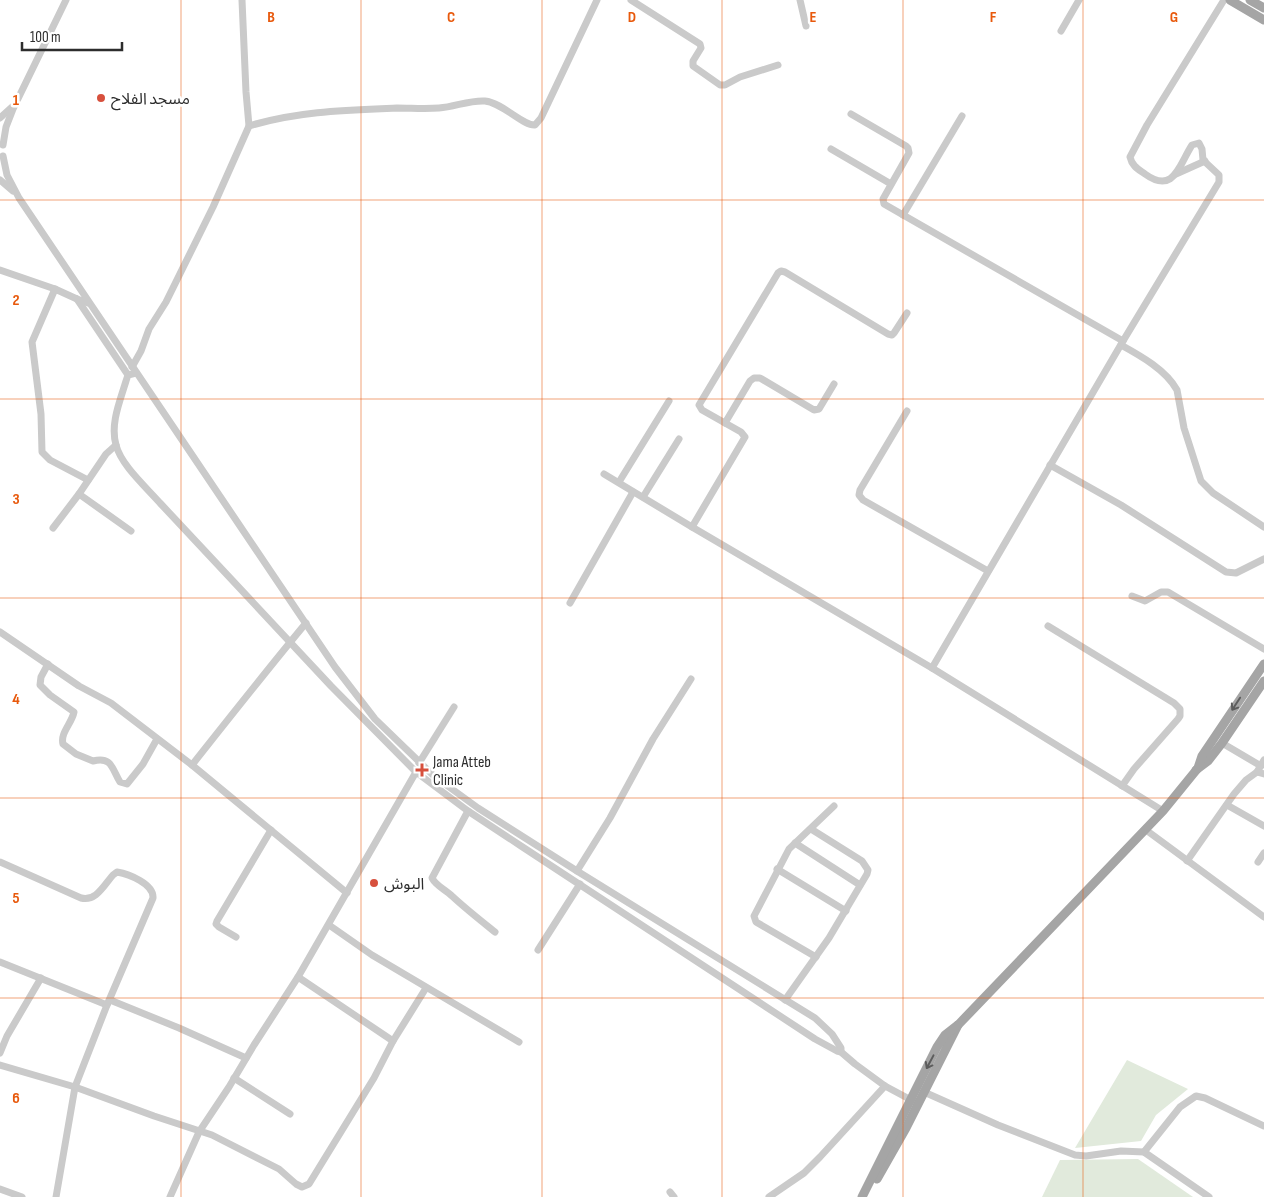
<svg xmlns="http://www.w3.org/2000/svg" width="1264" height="1197" font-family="'Sofia Sans Condensed','Noto Sans Arabic',sans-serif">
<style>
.green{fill:#e1eadc}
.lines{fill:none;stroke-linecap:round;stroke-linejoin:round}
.minor{stroke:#cacaca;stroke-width:7}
.major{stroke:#a5a5a5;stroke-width:9}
.oneway{stroke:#5d5d5d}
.grid{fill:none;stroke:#e8590c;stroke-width:1;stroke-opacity:0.55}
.poi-dot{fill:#d7503d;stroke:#fff;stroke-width:2}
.labels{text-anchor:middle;stroke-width:5;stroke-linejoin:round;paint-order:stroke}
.poi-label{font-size:16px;fill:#2d2d2d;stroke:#fff;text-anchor:start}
.grid-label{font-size:16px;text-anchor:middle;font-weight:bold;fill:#e8590c;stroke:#fff;stroke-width:5;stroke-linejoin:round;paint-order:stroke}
</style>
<rect width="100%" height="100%" fill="#fff"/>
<g class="green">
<polygon points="1127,1060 1188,1089 1156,1115 1141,1141 1075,1148"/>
<polygon points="1138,1159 1193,1197 1042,1197 1060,1160"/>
</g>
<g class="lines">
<g class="minor">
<polyline points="631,0 700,44 701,48 693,61 693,66 720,85 725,85 740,77 778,65"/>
<polyline points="800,0 806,26"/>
<polyline points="1061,31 1079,0"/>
<polyline points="851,114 906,146 908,148 909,153 883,199 884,204 1123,341"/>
<polyline points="0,118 12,107"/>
<path d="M249 126C297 111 348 110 397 108 411 108 425 109 439 108 455 107 469 100 485 101 503 103 523 126 535 125L541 118 597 0"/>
<polyline points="3,145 6,127 13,109 66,0"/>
<polyline points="831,149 891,184"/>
<polyline points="3,156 7,175 19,198 335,667 375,719 434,776 478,808 577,871 815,1018 832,1034 841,1048 841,1052"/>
<polyline points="1176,174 1205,161"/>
<polyline points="0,180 13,191"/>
<polyline points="903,215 962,116"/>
<polyline points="0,270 55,289 77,299 88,303"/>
<polyline points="55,289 32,342 41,414 42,452 50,460 88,480"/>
<polyline points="77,299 128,375"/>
<path d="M1121 345C1141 356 1166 370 1177 390L1184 428 1201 481 1213 493 1264 527"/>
<polyline points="132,367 141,351 149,329 166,302 213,207 249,126 246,92 242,0"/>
<path d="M136 373 128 375 126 381C120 401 110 424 116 445 121 465 146 487 160 503L331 686 416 772 468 811 521 846 815 1039 837 1051 841 1052 855 1064 885 1086 913 1101"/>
<polyline points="907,411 860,490 859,495 863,500 988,571"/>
<polyline points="725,423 750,381 754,378 760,378 814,410 819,409 834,384"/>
<polyline points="1050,465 1121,505 1226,572 1236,573 1264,559"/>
<polyline points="604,474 692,527 932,668 1163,811"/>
<polyline points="619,482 669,401"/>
<polyline points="79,494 131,531"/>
<polyline points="643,497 679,439"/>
<polyline points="692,527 745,437 741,432 702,410 699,405 778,273 781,271 785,272 888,334 892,335 894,333 907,313"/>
<polyline points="53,528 79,494 106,454 116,445"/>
<polyline points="1132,596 1145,601 1161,592 1168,592 1264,649"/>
<polyline points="570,603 633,492"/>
<polyline points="1048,626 1174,703 1180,709 1180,716 1178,719 1134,769 1122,786"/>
<polyline points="0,632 79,686 111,703 192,765 347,893"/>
<path d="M48 664 41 677 40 685 50 695 74 712C72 723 60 733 63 744L76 754 93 761C112 756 112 769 120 782L127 784 143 764 157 739"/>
<path d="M932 668 1123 341 1219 182V175L1203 160 1202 149 1199 143 1192 145C1179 165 1174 195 1145 174 1138 169 1132 166 1130 157L1147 125 1224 0"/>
<polyline points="1222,743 1261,766"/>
<polyline points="1264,760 1257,772 1264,774"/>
<polyline points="419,763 454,707"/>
<path d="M192 765C230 717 267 670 306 623"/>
<polyline points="1227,805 1264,826"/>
<path d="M468 811 432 878C436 886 446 890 452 896 466 909 480 920 495 932"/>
<polyline points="1146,830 1264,917"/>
<polyline points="795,843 860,885"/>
<polyline points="1187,861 1234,794 1246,780 1257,772"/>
<path d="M0 862 81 898C96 902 104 885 113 875L117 872C129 874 154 884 153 898L107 1005 75 1087 56 1197"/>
<polyline points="1258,862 1264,853"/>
<polyline points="777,869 846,911"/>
<polyline points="577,871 610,818 653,739 691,679"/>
<polyline points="329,925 372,955 519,1042"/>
<polyline points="236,937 219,927 216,924 217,921 271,830"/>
<polyline points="538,950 580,884"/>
<polyline points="816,957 756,922 754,916 789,849 834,806"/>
<polyline points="0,962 107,1005"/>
<polyline points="298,977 393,1041"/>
<polyline points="110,1000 179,1028 246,1058"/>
<polyline points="785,1000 829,938 867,874 868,870 862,861 811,829"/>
<polyline points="0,1053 7,1036 41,978"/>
<polyline points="0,1065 75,1087 154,1116 212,1135 279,1169 296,1184 302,1187 309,1184 374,1078 393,1041 426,988"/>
<polyline points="234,1078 290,1114"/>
<polyline points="924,1092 998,1125 1075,1155 1086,1156 1121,1151 1144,1152 1209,1197"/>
<polyline points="1144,1152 1180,1107 1196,1096 1205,1098 1264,1126"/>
<polyline points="0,1189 22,1197"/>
<polyline points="670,1192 674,1197"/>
<polyline points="170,1197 199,1132 229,1087 254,1045 298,977 416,772"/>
<polyline points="769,1197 804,1173 820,1157 885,1086"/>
</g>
<g class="major">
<polyline points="1230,0 1264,20"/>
<polyline points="1250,0 1264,8"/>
<polyline points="1196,770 1208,761 1222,743 1264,681"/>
<polyline points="877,1179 906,1128 958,1025"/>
<polyline points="862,1197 937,1047 945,1035 959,1024 1163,811 1198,768 1202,756 1264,664"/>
</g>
</g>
<defs><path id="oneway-shaft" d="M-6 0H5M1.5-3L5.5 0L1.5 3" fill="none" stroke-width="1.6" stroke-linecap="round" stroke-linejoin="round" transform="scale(1.25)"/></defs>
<g class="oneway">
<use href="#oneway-shaft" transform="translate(1236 704) rotate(123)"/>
<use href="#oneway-shaft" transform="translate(930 1062) rotate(118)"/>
</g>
<path class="grid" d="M181 0V1197M361 0V1197M542 0V1197M722 0V1197M903 0V1197M1083 0V1197M0 200H1264M0 399H1264M0 598H1264M0 798H1264M0 998H1264"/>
<g class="poi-dot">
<circle cx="101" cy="98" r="5"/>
<path d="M419.5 762.5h5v5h5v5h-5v5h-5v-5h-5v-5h5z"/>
<circle cx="374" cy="883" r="5"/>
</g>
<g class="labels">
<g class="poi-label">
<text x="111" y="104">مسجد الفلاح</text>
<text x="433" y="767">Jama Atteb<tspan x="433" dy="18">Clinic</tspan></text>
<text x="384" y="889">البوش</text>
</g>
</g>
<g class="grid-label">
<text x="271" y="22">B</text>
<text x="451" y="22">C</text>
<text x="632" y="22">D</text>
<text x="813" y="22">E</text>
<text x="993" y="22">F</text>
<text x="1174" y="22">G</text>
<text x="16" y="105">1</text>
<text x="16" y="305">2</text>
<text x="16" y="504">3</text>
<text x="16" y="704">4</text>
<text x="16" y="903">5</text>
<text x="16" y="1103">6</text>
</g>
<path d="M22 42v8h100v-8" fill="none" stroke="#2d2d2d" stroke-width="2.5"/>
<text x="30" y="42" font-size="15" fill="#2d2d2d" stroke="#ffffff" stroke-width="4" paint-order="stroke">100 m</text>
</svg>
